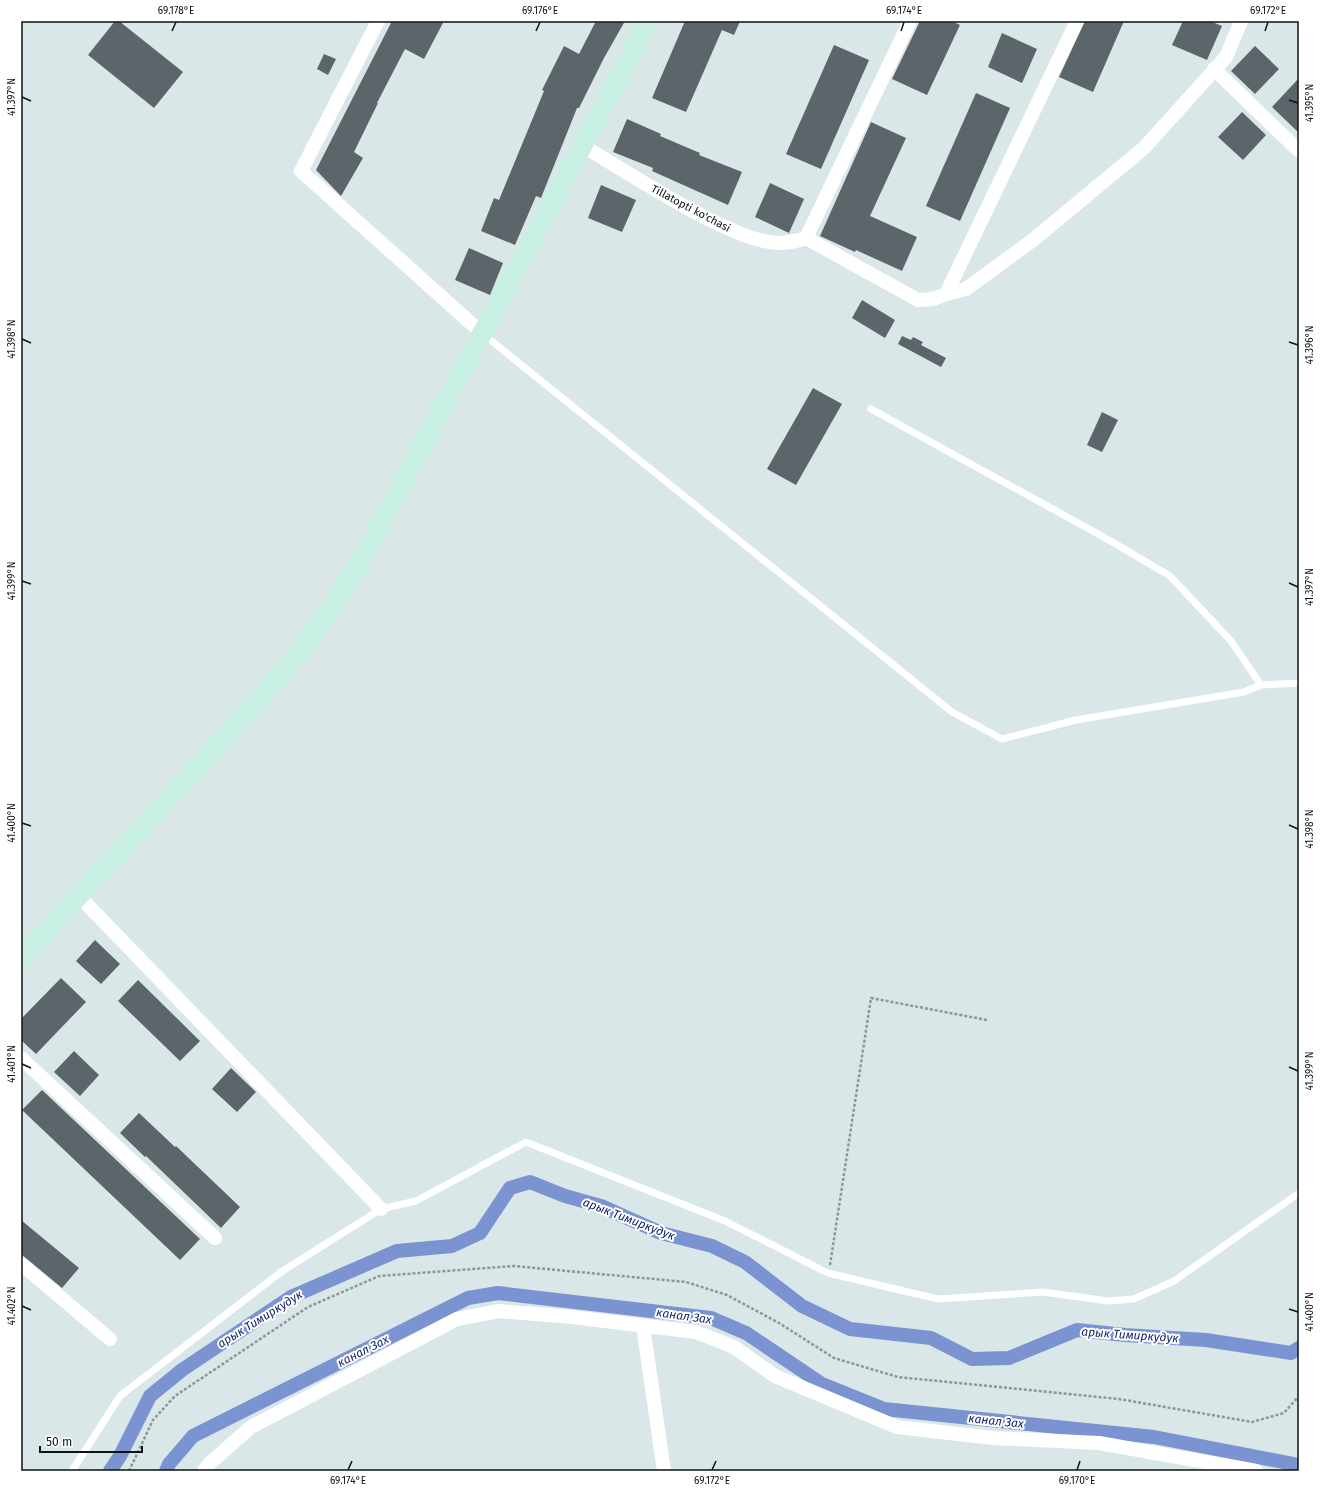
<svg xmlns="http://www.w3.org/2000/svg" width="1320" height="1492" font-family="'Fira Sans',sans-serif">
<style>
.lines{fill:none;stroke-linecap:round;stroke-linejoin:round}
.canal{stroke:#7c93d2;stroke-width:14}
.building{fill:#5c656a}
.path{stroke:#8d9798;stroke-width:2.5;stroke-dasharray:3 2;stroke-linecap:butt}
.lane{stroke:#fff;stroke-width:7}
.street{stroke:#fff;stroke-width:14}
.secondary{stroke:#c7f0e2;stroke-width:20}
.ticks{fill:none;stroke:#0e1212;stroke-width:1.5}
.labels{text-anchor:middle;stroke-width:4;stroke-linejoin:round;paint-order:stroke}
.street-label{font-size:11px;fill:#0e1212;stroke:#fff}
.water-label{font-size:12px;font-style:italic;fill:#15246d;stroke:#fff}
.neatline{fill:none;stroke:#0e1212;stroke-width:1.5}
.ticks-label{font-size:10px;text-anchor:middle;fill:#0e1212}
</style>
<rect width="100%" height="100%" fill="#d9e7e8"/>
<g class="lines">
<g class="canal">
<polyline points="110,1471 120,1456 150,1396 182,1370 291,1297 397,1251 452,1246 480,1233 510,1188 530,1182 565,1196 601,1206 661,1233 712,1246 745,1262 802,1306 850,1329 931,1338 972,1359 1009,1358 1077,1330 1125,1335 1206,1340 1291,1353 1299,1348"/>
<polyline points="166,1471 169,1464 193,1436 468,1298 498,1293 711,1318 746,1333 822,1384 884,1409 1154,1437 1299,1465"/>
</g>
</g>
<g class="building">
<polygon points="115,21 119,21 183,72 154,108 88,55"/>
<polygon points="392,21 444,21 424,59 405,49 377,103 378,103 354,152 363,158 341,196 316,170"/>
<polygon points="596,21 625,21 604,58 579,108 577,108 541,198 536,196 515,245 481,231 494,198 499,200 544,91 542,90 564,46 579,54"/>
<polygon points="685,21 740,21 734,35 722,30 686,112 652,98"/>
<polygon points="920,21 951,21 960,25 927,95 892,79"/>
<polygon points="1085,21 1124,21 1093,92 1059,77"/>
<polygon points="1183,21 1210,21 1222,26 1207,60 1172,45"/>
<polygon points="1002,33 1037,49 1022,83 988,67"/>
<polygon points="834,45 869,60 821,169 786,154"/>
<polygon points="1255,46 1279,69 1255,94 1231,71"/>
<polygon points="324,54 336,59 328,75 317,69"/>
<polygon points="1299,78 1299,133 1272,107"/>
<polygon points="976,93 1010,108 960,221 926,206"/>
<polygon points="1242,112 1266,135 1243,160 1218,137"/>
<polygon points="627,119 661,134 660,136 700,153 699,155 742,172 728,205 652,171 653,168 613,152"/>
<polygon points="871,122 906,138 870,216 917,237 902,271 856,250 855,252 820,236"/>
<polygon points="770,183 804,199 789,233 755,217"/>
<polygon points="601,185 636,200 622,232 588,218"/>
<polygon points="469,248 503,263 490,295 455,280"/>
<polygon points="862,300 895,320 885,338 852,318"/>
<polygon points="902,336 911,340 913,337 923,342 921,345 946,358 941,367 898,344"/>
<polygon points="813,388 842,404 796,485 767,469"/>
<polygon points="1102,412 1118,420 1102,452 1087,445"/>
<polygon points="95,940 120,964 101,984 76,961"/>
<polygon points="61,978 86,1002 36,1054 21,1040 21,1019"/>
<polygon points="138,980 200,1041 180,1061 118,1001"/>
<polygon points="74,1051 99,1075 80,1096 54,1072"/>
<polygon points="231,1068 256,1092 237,1112 212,1089"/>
<polygon points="42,1090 200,1239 180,1260 22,1110"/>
<polygon points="139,1113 175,1147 176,1146 240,1207 221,1228 146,1156 145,1157 120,1133"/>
<polygon points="21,1220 79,1268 62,1288 21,1254"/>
</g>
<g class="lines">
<g class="path">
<polyline points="830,1265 871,998 987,1020"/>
<polyline points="129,1471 153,1420 175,1396 308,1307 379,1276 514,1266 686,1282 727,1295 779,1323 834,1358 898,1377 1119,1399 1252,1422 1284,1413 1299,1396"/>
</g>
<g class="lane">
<polyline points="483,334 952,712 1002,739 1076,720 1244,692 1261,685 1299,683"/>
<polyline points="871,409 1109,540 1170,576 1231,641 1261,685"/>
<polyline points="72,1471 120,1396 281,1272 381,1209 416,1201 526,1142 725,1221 828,1273 938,1299 1043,1292 1108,1301 1134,1299 1174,1281 1299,1193"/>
</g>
<g class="street">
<polyline points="378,21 301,171 483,334"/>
<polyline points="1214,69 1299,151"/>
<path d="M583 146C625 171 666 198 710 220 729 229 758 243 780 243 789 243 797 241 806 238"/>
<polyline points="806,238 918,300 933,299 946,294 1077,21"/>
<polyline points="806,238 910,21"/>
<polyline points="946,294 966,289 1033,240 1144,148 1226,57 1241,21"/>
<polyline points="78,895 381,1209"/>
<polyline points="21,1058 215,1238"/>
<polyline points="21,1264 110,1339"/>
<polyline points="643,1326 664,1471"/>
<polyline points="204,1471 210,1463 251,1427 457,1319 499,1311 572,1317 696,1332 734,1347 775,1376 897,1427 993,1438 1099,1443 1256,1471"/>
</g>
<path class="secondary" d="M21 959C87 885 156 814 222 740 251 708 282 676 308 641 360 571 398 490 439 414 510 283 580 152 649 21"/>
</g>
<path class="ticks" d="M172 31 176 22M536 31 540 22M901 31 904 22M1265 31 1268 22M22 97 31 101M1289 100 1298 103M22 339 31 343M1289 342 1298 345M22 581 31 584M1289 583 1298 587M22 823 31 826M1289 825 1298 829M22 1064 31 1068M1289 1067 1298 1071M22 1306 31 1310M1289 1309 1298 1312M348 1470 352 1461M712 1470 716 1461M1077 1470 1080 1461"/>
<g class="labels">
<g class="street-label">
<text transform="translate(691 208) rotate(28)" y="4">Tillatopti ko'chasi</text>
</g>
<g class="water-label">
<text transform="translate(629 1219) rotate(21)" y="4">арык Тимиркудук</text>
<text transform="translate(684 1316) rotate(8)" y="4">канал Зах</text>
<text transform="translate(260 1319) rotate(-32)" y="4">арык Тимиркудук</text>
<text transform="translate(1130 1335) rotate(4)" y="4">арык Тимиркудук</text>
<text transform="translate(363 1351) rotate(-27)" y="4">канал Зах</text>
<text transform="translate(996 1421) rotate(6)" y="4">канал Зах</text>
</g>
</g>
<rect width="1320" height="1492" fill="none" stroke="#ffffff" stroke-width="44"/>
<path d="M40 1446v6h102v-6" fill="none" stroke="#0e1212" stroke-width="2"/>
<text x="46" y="1446" font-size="12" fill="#0e1212" stroke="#ffffff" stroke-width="3" paint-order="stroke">50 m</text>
<rect x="22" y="22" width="1276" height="1448" class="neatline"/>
<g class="ticks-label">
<text x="176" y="14">69.178°E</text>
<text x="540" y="14">69.176°E</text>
<text x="904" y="14">69.174°E</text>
<text x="1268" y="14">69.172°E</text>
<text transform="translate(11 97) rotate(-90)" y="4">41.397°N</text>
<text transform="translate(1309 103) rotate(-90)" y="4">41.395°N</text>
<text transform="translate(11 339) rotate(-90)" y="4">41.398°N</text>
<text transform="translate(1309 345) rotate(-90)" y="4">41.396°N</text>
<text transform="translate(11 581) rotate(-90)" y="4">41.399°N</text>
<text transform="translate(1309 587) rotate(-90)" y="4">41.397°N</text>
<text transform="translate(11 823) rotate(-90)" y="4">41.400°N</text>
<text transform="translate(1309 829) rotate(-90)" y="4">41.398°N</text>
<text transform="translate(11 1064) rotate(-90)" y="4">41.401°N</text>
<text transform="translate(1309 1071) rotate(-90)" y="4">41.399°N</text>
<text transform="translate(11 1306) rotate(-90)" y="4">41.402°N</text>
<text transform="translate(1309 1312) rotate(-90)" y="4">41.400°N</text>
<text x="348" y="1484">69.174°E</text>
<text x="712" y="1484">69.172°E</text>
<text x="1077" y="1484">69.170°E</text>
</g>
</svg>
